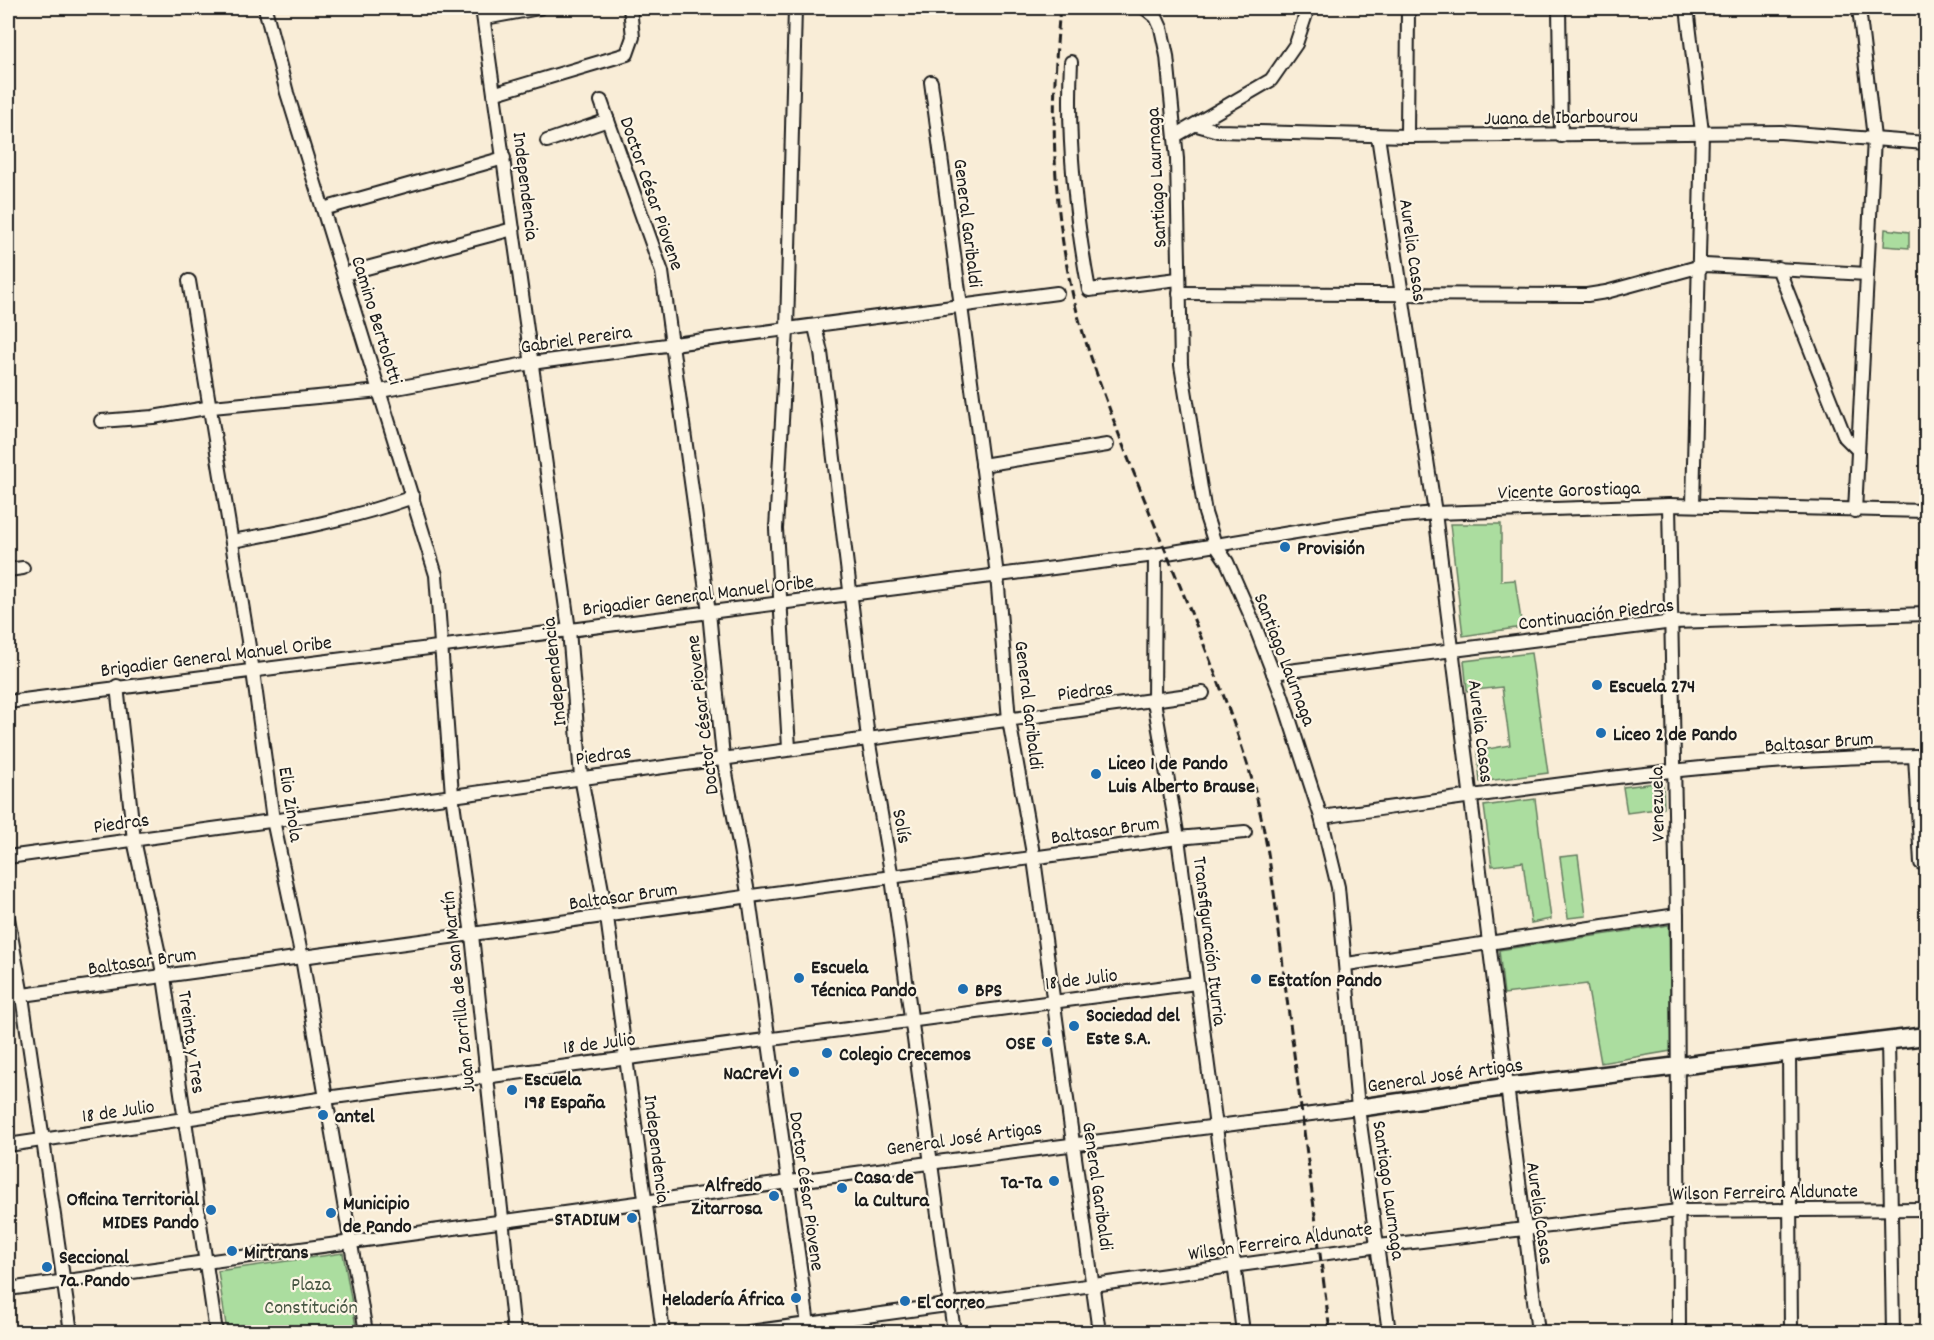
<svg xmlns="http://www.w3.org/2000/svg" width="1934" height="1340" font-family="Dekko,sans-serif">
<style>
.green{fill:#abdd9f;stroke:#647c5e;stroke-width:1.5}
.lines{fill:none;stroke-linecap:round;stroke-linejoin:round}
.street-casing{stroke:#1c1c1c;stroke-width:16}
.secondary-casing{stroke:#1c1c1c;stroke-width:21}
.street{stroke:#fcf5e5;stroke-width:12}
.secondary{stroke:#fcf5e5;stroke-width:16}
.rail{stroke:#1c1c1c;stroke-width:3;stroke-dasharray:9 4.5;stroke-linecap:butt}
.poi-dot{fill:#1f6fb2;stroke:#fcf5e5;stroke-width:2}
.labels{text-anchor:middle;stroke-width:4.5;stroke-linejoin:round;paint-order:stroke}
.street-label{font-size:20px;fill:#1c1c1c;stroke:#fcf5e5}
.poi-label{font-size:20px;font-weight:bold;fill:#1c1c1c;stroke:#fcf5e5;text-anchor:start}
.park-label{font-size:20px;fill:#475643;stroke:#fcf5e5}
</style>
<rect width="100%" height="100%" fill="#f9edd7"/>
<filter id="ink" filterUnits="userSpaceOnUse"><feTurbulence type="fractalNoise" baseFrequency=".0167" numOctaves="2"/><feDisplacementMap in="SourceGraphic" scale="12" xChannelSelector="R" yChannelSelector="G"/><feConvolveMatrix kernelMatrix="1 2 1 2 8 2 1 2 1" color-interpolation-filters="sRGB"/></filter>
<g filter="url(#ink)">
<g class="green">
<polygon points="1885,229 1909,232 1909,248 1884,246"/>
<polygon points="1450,524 1501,524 1501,581 1515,580 1522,627 1463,636"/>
<polygon points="1531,653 1548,773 1480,782 1477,751 1510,745 1502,687 1467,691 1464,661"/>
<polygon points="1663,782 1664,808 1627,813 1623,787"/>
<polygon points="1535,799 1551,919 1531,923 1523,862 1492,866 1484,806"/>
<polygon points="1578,855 1586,916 1568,918 1560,857"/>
<polygon points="1669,925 1671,1051 1601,1063 1587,984 1504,994 1499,950"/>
<polygon points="343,1253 357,1332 227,1332 218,1271"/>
</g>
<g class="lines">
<g class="street-casing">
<g id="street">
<polyline points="265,8 287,93 436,575 452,795 472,935 514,1332"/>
<polyline points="482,8 569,630 581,777 607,917 663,1332"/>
<polyline points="1145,8 1156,17 1161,28 1167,56 1177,159 1181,365 1205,513 1215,544 1227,562 1253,621 1282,696 1321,817 1338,887 1358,1108 1389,1332"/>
<polyline points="1559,8 1561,136"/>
<polyline points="1687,8 1702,132 1693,505"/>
<polyline points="485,18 539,8"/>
<path d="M1071 62C1067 138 1075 215 1089 290L1178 279"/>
<polyline points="931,82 997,575 1009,720 1034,859 1099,1332"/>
<polyline points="496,93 627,54 633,37 630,8"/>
<polyline points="601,101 662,272 709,612 723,757 749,898 809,1332"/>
<polyline points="1197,125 1218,131 1407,136 1781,132 1926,143"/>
<polyline points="1175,136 1271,80 1296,44 1308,8"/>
<polyline points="1378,136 1435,513 1538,1332"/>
<polyline points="1407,136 1408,8"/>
<polyline points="547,141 608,120"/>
<polyline points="323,209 504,158"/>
<polyline points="1778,268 1845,437 1857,449"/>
<polyline points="344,274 513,229"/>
<polyline points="189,281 253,671 273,820 302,958 366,1332"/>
<polyline points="1179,293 1587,295 1606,292 1705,265 1867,274"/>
<polyline points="815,327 821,352 868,738 892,878 954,1332"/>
<polyline points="101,421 153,417 212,407 380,391 531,363 1057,293"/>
<polyline points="982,465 1107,445"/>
<polyline points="1669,505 1677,915 1679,1332"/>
<polyline points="1855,511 1874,138 1859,8"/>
<path d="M232 541C294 530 354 518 413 497"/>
<polyline points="1155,555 1154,701 1178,838 1243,1332"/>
<polyline points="8,570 23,568"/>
<polyline points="1273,673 1673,622 1926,614"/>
<polyline points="117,686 134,840 164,977 216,1332"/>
<polyline points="8,702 1155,555 1381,518 1435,513 1669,505 1926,511"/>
<polyline points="789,748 776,529 787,330 795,8"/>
<polyline points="1915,756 1921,863"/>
<path d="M1321 817C1521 790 1724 756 1926 756"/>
<polyline points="8,857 1203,693"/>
<polyline points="8,918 22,996 71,1332"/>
<polyline points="1347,964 1677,915"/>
<polyline points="8,997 1178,838 1245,832"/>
<polyline points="1888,1039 1893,1332"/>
<polyline points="1789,1051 1791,1332"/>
<polyline points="8,1145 326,1098 1196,983"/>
<polyline points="8,1289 929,1163 1358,1108"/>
<polyline points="749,1332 1379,1246 1678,1211 1926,1209"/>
</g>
</g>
<g class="secondary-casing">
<polyline id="secondary" points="1358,1108 1505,1087 1926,1036"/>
</g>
<use href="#street" class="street"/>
<use href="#secondary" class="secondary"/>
<path class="rail" d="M1060 8C1051 102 1051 194 1071 287 1081 334 1099 380 1115 424 1157 537 1210 648 1247 763 1271 839 1277 921 1287 999 1301 1110 1316 1221 1330 1332"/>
</g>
</g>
<g class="poi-dot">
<circle cx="1285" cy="547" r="6"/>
<circle cx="1597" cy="685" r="6"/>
<circle cx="1601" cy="733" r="6"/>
<circle cx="1096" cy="774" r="6"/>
<circle cx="799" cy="978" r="6"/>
<circle cx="1256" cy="979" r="6"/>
<circle cx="963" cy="989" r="6"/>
<circle cx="1074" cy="1026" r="6"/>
<circle cx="1047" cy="1042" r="6"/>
<circle cx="827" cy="1053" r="6"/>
<circle cx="794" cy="1072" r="6"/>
<circle cx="512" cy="1090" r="6"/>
<circle cx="323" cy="1115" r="6"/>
<circle cx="1054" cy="1181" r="6"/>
<circle cx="842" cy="1188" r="6"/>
<circle cx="774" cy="1196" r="6"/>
<circle cx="211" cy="1210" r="6"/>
<circle cx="331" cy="1213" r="6"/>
<circle cx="632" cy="1218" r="6"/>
<circle cx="232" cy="1251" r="6"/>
<circle cx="47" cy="1267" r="6"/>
<circle cx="796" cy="1298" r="6"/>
<circle cx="905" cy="1301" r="6"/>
</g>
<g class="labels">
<g class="street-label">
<text transform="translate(1561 116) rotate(-1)" y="7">Juana de Ibarbourou</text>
<text transform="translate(1155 178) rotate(-93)" y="7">Santiago Laurnaga</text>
<text transform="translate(527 186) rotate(83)" y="7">Independencia</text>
<text transform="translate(653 193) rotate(71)" y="7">Doctor César Piovene</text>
<text transform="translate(969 223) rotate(83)" y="7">General Garibaldi</text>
<text transform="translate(1414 250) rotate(82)" y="7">Aurelia Casas</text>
<text transform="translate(378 320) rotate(73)" y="7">Camino Bertolotti</text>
<text transform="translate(576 338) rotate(-8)" y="7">Gabriel Pereira</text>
<text transform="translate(1569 489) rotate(-2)" y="7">Vicente Gorostiaga</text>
<text transform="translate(698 594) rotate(-7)" y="7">Brigadier General Manuel Oribe</text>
<text transform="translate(1596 613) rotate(-7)" y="7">Continuación Piedras</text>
<text transform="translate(216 655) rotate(-7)" y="7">Brigadier General Manuel Oribe</text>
<text transform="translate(1286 659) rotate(69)" y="7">Santiago Laurnaga</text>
<text transform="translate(553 672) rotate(-96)" y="7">Independencia</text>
<text transform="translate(1085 690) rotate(-7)" y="7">Piedras</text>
<text transform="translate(1030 705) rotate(83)" y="7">General Garibaldi</text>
<text transform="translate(701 715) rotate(-97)" y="7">Doctor César Piovene</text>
<text transform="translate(1482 731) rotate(83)" y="7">Aurelia Casas</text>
<text transform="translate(1819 741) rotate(-4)" y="7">Baltasar Brum</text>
<text transform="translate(603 754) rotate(-8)" y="7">Piedras</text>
<text transform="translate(292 804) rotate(81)" y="7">Elio Zinola</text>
<text transform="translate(1656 804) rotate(-91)" y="7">Venezuela</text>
<text transform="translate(121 822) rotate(-8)" y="7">Piedras</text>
<text transform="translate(903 826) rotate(80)" y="7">Solís</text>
<text transform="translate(1105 829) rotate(-8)" y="7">Baltasar Brum</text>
<text transform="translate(623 895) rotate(-8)" y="7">Baltasar Brum</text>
<text transform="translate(1211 941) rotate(83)" y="7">Transfiguración Iturria</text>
<text transform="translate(142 960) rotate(-8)" y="7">Baltasar Brum</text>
<text transform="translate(1081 978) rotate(-7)" y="7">18 de Julio</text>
<text transform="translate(457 992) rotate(-96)" y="7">Juan Zorrilla de San Martín</text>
<text transform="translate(193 1042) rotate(82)" y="7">Treinta y Tres</text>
<text transform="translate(599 1042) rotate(-7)" y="7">18 de Julio</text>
<text transform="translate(1445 1074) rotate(-8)" y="7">General José Artigas</text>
<text transform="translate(118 1110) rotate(-8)" y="7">18 de Julio</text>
<text transform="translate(964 1137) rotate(-8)" y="7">General José Artigas</text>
<text transform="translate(658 1149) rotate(83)" y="7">Independencia</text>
<text transform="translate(1099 1186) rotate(82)" y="7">General Garibaldi</text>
<text transform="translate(1390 1190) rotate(82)" y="7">Santiago Laurnaga</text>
<text transform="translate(808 1191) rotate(82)" y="7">Doctor César Piovene</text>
<text transform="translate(1765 1191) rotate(-1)" y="7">Wilson Ferreira Aldunate</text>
<text transform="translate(1541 1213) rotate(82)" y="7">Aurelia Casas</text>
<text transform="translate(1280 1240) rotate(-8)" y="7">Wilson Ferreira Aldunate</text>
</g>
<g class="poi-label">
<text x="1297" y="554">Provisión</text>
<text x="1609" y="692">Escuela 274</text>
<text x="1613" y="740">Liceo 2 de Pando</text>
<text x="1108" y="769">Liceo 1 de Pando<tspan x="1108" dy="23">Luis Alberto Brause</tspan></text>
<text x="811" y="973">Escuela<tspan x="811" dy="23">Técnica Pando</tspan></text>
<text x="1268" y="986">Estatíon Pando</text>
<text x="975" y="996">BPS</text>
<text x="1086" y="1021">Sociedad del<tspan x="1086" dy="23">Este S.A.</tspan></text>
<text x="1035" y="1049" text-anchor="end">OSE</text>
<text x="839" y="1060">Colegio Crecemos</text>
<text x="782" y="1079" text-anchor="end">NaCreVi</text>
<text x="524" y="1085">Escuela<tspan x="524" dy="23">198 España</tspan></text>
<text x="335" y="1122">antel</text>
<text x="854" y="1183">Casa de<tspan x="854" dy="23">la Cultura</tspan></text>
<text x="1042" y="1188" text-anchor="end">Ta-Ta</text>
<text x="762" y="1191" text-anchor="end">Alfredo<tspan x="762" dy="23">Zitarrosa</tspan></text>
<text x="199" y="1205" text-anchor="end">Oficina Territorial<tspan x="199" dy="23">MIDES Pando</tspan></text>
<text x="343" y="1209">Municipio<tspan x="343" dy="23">de Pando</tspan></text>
<text x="620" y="1225" text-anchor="end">STADIUM</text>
<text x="244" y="1258">Mirtrans</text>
<text x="59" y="1263">Seccional<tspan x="59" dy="23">7a. Pando</tspan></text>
<text x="784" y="1305" text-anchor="end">Heladería África</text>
<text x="917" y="1308">El correo</text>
</g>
<g class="park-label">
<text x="311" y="1290">Plaza<tspan x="311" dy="23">Constitución</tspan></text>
</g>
</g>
<rect width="1934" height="1340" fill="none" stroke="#fcf5e5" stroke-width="30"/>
<rect x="15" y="15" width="1904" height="1310" fill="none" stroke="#1c1c1c" stroke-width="2" filter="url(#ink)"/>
</svg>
